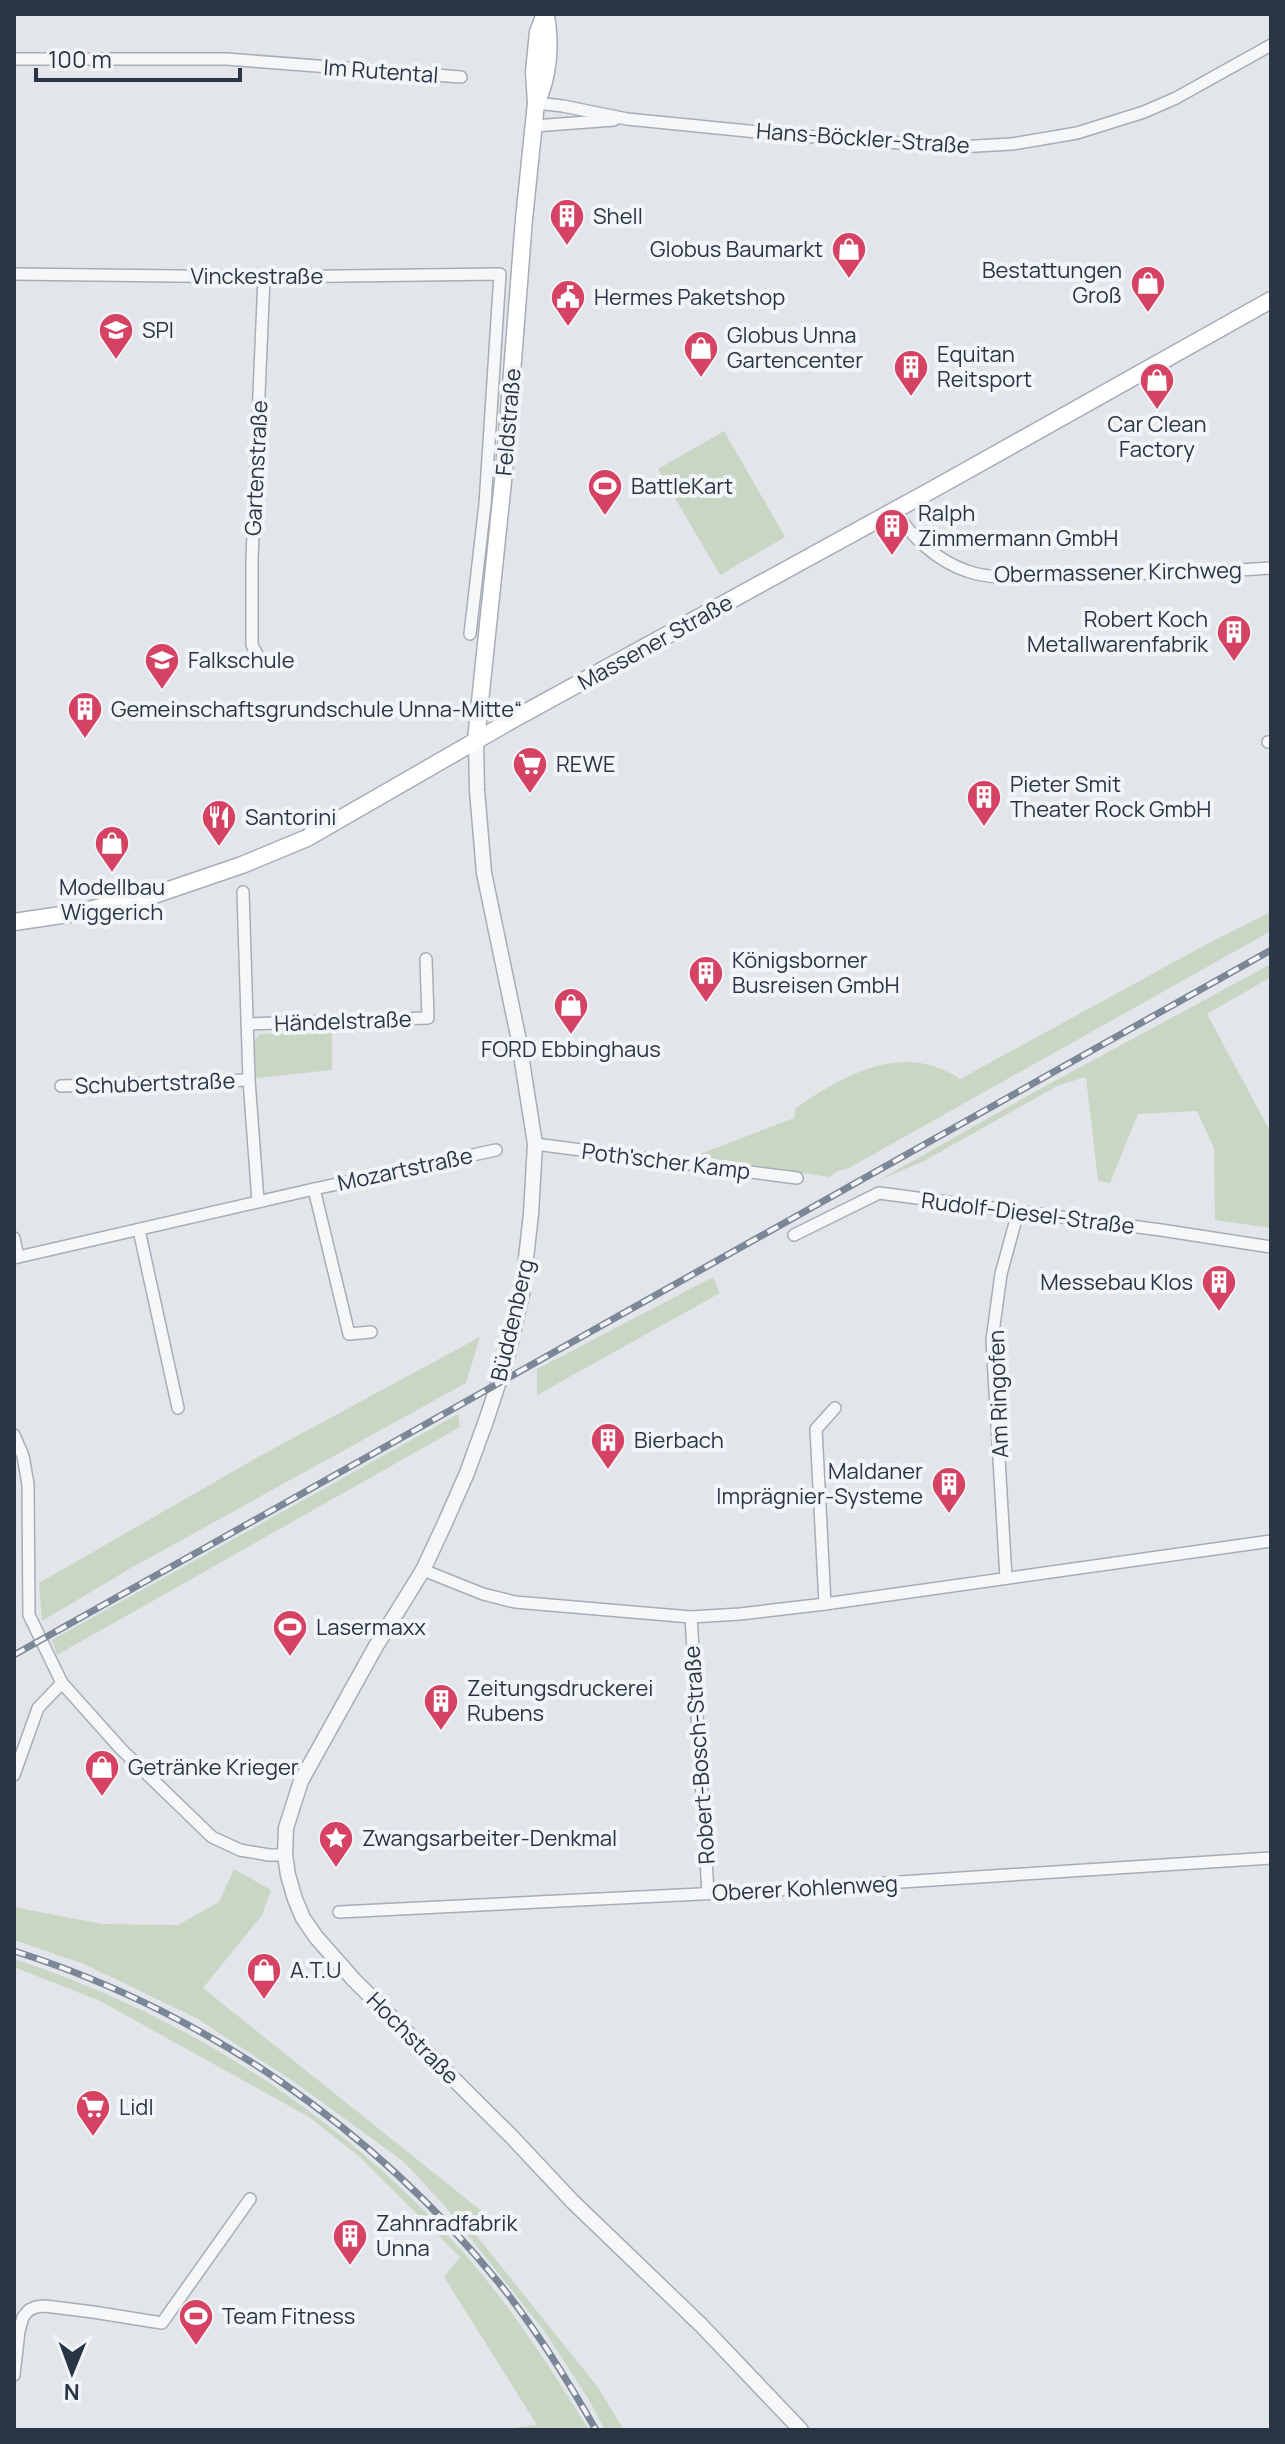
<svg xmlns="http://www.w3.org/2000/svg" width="1285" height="2444" font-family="Manrope,sans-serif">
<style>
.green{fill:#c9d6c3}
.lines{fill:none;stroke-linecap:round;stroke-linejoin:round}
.minor-casing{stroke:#a7adb6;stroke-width:14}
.tertiary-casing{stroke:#a7adb6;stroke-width:17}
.secondary-casing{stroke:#a7adb6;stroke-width:19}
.minor{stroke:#f5f7f9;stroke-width:11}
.tertiary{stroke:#f5f7f9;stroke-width:14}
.secondary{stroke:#fff;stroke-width:16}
.rail-casing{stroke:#7b8796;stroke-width:7}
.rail{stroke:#f2f5f8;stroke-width:4;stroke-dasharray:12;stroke-linecap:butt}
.labels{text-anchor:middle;stroke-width:8;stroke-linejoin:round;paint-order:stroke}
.street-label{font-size:22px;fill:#293544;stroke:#f2f5f8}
.poi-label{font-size:22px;fill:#293544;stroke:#f2f5f8;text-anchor:start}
</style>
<rect width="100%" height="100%" fill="#e2e6eb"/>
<g class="green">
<polygon points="724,431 785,537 720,575 658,469"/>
<path d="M1271 912V931L849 1168 838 1171 829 1177 695 1156 794 1118 796 1108C846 1074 903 1041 960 1079L1207 944Z"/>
<polygon points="1271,964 1271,977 1207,1014 1271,1133 1271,1228 1215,1220 1214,1148 1197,1111 1138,1114 1110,1183 1098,1181 1086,1077 1059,1085 924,1161 877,1181 1049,1084"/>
<polygon points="332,1031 332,1070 256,1078 254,1041 260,1034"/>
<polygon points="713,1277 720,1293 537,1395 537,1369"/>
<polygon points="480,1337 466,1383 131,1568 42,1621 39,1583 258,1457"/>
<polygon points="458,1414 460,1427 57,1655 52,1640"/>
<polygon points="234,1869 271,1890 262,1915 203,1988 484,2213 476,2235 597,2386 624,2430 605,2430 589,2400 545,2332 444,2205 404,2162 293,2081 196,2018 84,1964 14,1940 14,1907 102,1924 178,1925 219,1902"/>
<path d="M14 1959C186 2015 342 2116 462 2251 510 2305 551 2368 589 2430H495L537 2425 444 2277 460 2257 360 2157 309 2117 100 2001 14 1967Z"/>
</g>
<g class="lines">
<g class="minor-casing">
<g id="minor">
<polyline points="14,59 226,59 461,77"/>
<polyline points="536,103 563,106 627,119 788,135 958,147 1012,144 1077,133 1144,112 1176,98 1271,45"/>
<polyline points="534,126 614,120"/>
<polyline points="14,274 264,277 500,274 485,504 470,634"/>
<path d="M894 509C910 536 937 561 967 571 994 581 1029 576 1058 575 1129 574 1200 573 1271 568"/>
<polyline points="259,658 252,645 252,558 264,277"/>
<polyline points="1268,742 1271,742"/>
<polyline points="243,892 249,1080 258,1201"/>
<polyline points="247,1024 428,1018 426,959"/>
<polyline points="61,1086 249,1080"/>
<polyline points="535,1144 797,1178"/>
<polyline points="314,1189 349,1334 371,1332"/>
<polyline points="139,1230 178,1408"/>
<polyline points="794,1235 879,1193 1161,1230 1271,1247"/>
<polyline points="14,1238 18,1257"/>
<polyline points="14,1258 314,1189 496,1150"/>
<polyline points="14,1435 23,1456 28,1484 29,1615 62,1683 121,1749 212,1837 240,1850 269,1855 285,1855"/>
<polyline points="423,1570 483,1594 515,1602 691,1617 740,1614 825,1604 1271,1541"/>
<polyline points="1006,1578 992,1340 1001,1274 1018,1212"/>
<polyline points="825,1604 816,1429 835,1408"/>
<polyline points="691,1617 708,1893"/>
<polyline points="14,1775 38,1708 62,1683"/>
<polyline points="339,1912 761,1891 1271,1858"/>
<polyline points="14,2375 19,2331 23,2317 29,2310 36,2307 45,2306 93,2312 162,2323 250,2199"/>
</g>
</g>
<g class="tertiary-casing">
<polyline id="tertiary" points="476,740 477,790 484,873 518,1036 535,1144 531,1214 522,1294 508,1354 487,1418 467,1473 445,1523 423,1570 376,1646 301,1781 286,1828 285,1855 288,1875 295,1899 303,1918 316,1937 354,1980 512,2137 573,2202 701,2325 801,2430"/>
</g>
<g class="secondary-casing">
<g id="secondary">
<path d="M536 103C549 77 551 44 546 16"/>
<polyline points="476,740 505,462 524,219 536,103 534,72 538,32 545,14"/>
<polyline points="14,922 75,913 157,894 242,865 307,838 512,720 939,486 1271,300"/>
</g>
</g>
<use href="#minor" class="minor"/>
<use href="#tertiary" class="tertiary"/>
<use href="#secondary" class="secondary"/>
<g class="rail-casing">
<g id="rail">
<polyline points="14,1655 1271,950"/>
<path d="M14 1951C204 2011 374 2129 499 2283 536 2329 567 2379 596 2430"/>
</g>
</g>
<use href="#rail" class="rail"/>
</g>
<defs>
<g id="building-pin" transform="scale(1.8)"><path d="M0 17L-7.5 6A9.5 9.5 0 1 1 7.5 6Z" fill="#d54263" stroke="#f2f5f8"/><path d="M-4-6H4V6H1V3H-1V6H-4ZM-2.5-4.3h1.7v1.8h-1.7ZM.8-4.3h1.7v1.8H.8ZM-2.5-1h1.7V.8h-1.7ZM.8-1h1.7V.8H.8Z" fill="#fff"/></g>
<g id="shop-pin" transform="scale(1.8)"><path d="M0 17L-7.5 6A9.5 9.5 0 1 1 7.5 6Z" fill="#d54263" stroke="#f2f5f8"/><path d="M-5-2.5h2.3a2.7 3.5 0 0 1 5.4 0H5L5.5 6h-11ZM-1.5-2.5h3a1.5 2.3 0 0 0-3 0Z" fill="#fff"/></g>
<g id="civic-pin" transform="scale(1.8)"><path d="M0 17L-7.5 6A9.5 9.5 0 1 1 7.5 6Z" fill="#d54263" stroke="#f2f5f8"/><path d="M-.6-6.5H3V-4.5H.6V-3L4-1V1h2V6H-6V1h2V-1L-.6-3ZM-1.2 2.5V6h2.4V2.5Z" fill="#fff"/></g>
<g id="school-pin" transform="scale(1.8)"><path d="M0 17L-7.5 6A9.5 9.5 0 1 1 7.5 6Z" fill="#d54263" stroke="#f2f5f8"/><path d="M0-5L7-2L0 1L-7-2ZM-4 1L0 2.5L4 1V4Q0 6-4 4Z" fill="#fff"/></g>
<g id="stadium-pin" transform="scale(1.8)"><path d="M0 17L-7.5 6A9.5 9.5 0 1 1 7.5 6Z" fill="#d54263" stroke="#f2f5f8"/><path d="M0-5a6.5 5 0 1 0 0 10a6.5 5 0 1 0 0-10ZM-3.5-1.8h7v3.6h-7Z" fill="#fff"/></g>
<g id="supermarket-pin" transform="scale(1.8)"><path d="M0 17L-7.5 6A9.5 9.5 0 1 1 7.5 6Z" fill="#d54263" stroke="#f2f5f8"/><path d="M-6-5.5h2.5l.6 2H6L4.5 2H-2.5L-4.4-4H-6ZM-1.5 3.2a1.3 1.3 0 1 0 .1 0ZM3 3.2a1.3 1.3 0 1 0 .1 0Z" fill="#fff"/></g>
<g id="restaurant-pin" transform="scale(1.8)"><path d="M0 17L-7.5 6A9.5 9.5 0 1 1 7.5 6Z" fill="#d54263" stroke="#f2f5f8"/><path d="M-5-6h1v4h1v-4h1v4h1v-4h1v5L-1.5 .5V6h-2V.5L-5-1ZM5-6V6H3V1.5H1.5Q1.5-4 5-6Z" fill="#fff"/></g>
<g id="sight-pin" transform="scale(1.8)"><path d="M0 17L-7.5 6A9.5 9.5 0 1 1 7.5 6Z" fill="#d54263" stroke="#f2f5f8"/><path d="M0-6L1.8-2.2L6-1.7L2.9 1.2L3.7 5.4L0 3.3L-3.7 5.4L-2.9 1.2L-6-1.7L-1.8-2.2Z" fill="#fff"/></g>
</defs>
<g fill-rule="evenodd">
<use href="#building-pin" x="567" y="216"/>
<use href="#shop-pin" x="849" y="249"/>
<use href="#shop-pin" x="1148" y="283"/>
<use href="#civic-pin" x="568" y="297"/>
<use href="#school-pin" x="116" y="330"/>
<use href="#shop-pin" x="701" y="348"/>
<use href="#building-pin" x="911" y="367"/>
<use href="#shop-pin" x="1157" y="380"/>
<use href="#stadium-pin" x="605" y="486"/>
<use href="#building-pin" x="892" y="526"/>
<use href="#building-pin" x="1234" y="632"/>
<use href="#school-pin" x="162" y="660"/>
<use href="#building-pin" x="85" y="709"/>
<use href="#supermarket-pin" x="530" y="764"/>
<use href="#building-pin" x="984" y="797"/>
<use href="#restaurant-pin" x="219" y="817"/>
<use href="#shop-pin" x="112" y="843"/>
<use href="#building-pin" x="706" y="973"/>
<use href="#shop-pin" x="571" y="1005"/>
<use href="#building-pin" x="1219" y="1282"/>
<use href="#building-pin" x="608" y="1440"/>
<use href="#building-pin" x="949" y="1484"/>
<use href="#stadium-pin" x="290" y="1627"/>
<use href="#building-pin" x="441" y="1701"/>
<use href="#shop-pin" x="102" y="1767"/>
<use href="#sight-pin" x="336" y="1838"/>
<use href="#shop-pin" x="264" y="1970"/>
<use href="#supermarket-pin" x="93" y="2107"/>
<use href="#building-pin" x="350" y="2236"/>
<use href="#stadium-pin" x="196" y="2316"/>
</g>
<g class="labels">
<g class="street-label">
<text transform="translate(381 71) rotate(4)" y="8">Im Rutental</text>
<text transform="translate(863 138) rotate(4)" y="8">Hans-Böckler-Straße</text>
<text x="257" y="284">Vinckestraße</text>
<text transform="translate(508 422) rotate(-85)" y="8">Feldstraße</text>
<text transform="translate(256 468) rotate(-87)" y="8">Gartenstraße</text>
<text transform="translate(1118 572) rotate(-1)" y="8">Obermassener Kirchweg</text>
<text transform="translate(655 642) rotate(-29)" y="8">Massener Straße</text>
<text transform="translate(343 1021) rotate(-2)" y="8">Händelstraße</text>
<text transform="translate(155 1083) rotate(-2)" y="8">Schubertstraße</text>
<text transform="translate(666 1161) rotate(7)" y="8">Poth'scher Kamp</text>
<text transform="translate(405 1169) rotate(-12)" y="8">Mozartstraße</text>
<text transform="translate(1028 1213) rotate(7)" y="8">Rudolf-Diesel-Straße</text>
<text transform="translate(512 1320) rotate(-77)" y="8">Büddenberg</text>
<text transform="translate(998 1394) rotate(-92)" y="8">Am Ringofen</text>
<text transform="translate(699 1755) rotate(-94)" y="8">Robert-Bosch-Straße</text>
<text transform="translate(805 1888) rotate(-3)" y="8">Oberer Kohlenweg</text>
<text transform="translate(413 2038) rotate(45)" y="8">Hochstraße</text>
</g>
<g class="poi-label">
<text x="593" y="224">Shell</text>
<text x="823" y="257" text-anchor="end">Globus Baumarkt</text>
<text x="1122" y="278" text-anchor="end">Bestattungen<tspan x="1122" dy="25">Groß</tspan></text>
<text x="594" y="305">Hermes Paketshop</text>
<text x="142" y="338">SPI</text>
<text x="727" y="343">Globus Unna<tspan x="727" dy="25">Gartencenter</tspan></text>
<text x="937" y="362">Equitan<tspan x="937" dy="25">Reitsport</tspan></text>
<text x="1157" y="432" text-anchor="middle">Car Clean<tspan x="1157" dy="25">Factory</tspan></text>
<text x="631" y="494">BattleKart</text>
<text x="918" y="521">Ralph<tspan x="918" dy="25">Zimmermann GmbH</tspan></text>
<text x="1208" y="627" text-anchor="end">Robert Koch<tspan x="1208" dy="25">Metallwarenfabrik</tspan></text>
<text x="188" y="668">Falkschule</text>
<text x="111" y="717">Gemeinschaftsgrundschule Unna-Mitte“</text>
<text x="556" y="772">REWE</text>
<text x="1010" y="792">Pieter Smit<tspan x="1010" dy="25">Theater Rock GmbH</tspan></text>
<text x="245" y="825">Santorini</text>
<text x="112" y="895" text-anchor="middle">Modellbau<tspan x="112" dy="25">Wiggerich</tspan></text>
<text x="732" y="968">Königsborner<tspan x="732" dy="25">Busreisen GmbH</tspan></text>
<text x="571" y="1057" text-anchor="middle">FORD Ebbinghaus</text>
<text x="1193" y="1290" text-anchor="end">Messebau Klos</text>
<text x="634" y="1448">Bierbach</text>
<text x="923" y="1479" text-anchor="end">Maldaner<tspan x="923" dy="25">Imprägnier-Systeme</tspan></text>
<text x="316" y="1635">Lasermaxx</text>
<text x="467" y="1696">Zeitungsdruckerei<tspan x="467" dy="25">Rubens</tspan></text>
<text x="128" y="1775">Getränke Krieger</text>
<text x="362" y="1846">Zwangsarbeiter-Denkmal</text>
<text x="290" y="1978">A.T.U</text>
<text x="119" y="2115">Lidl</text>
<text x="376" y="2231">Zahnradfabrik<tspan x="376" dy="25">Unna</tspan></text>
<text x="222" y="2324">Team Fitness</text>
</g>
</g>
<rect width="1285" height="2444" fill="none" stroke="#293544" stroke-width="32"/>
<g transform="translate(72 2372) rotate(181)" stroke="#f2f5f8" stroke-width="6" paint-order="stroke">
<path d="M0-6L14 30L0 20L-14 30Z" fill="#293544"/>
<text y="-12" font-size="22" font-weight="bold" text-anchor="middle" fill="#293544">N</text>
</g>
<path d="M36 68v12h204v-12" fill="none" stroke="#293544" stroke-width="4"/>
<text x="48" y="68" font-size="24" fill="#293544" stroke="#f2f5f8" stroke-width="6" paint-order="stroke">100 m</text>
</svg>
